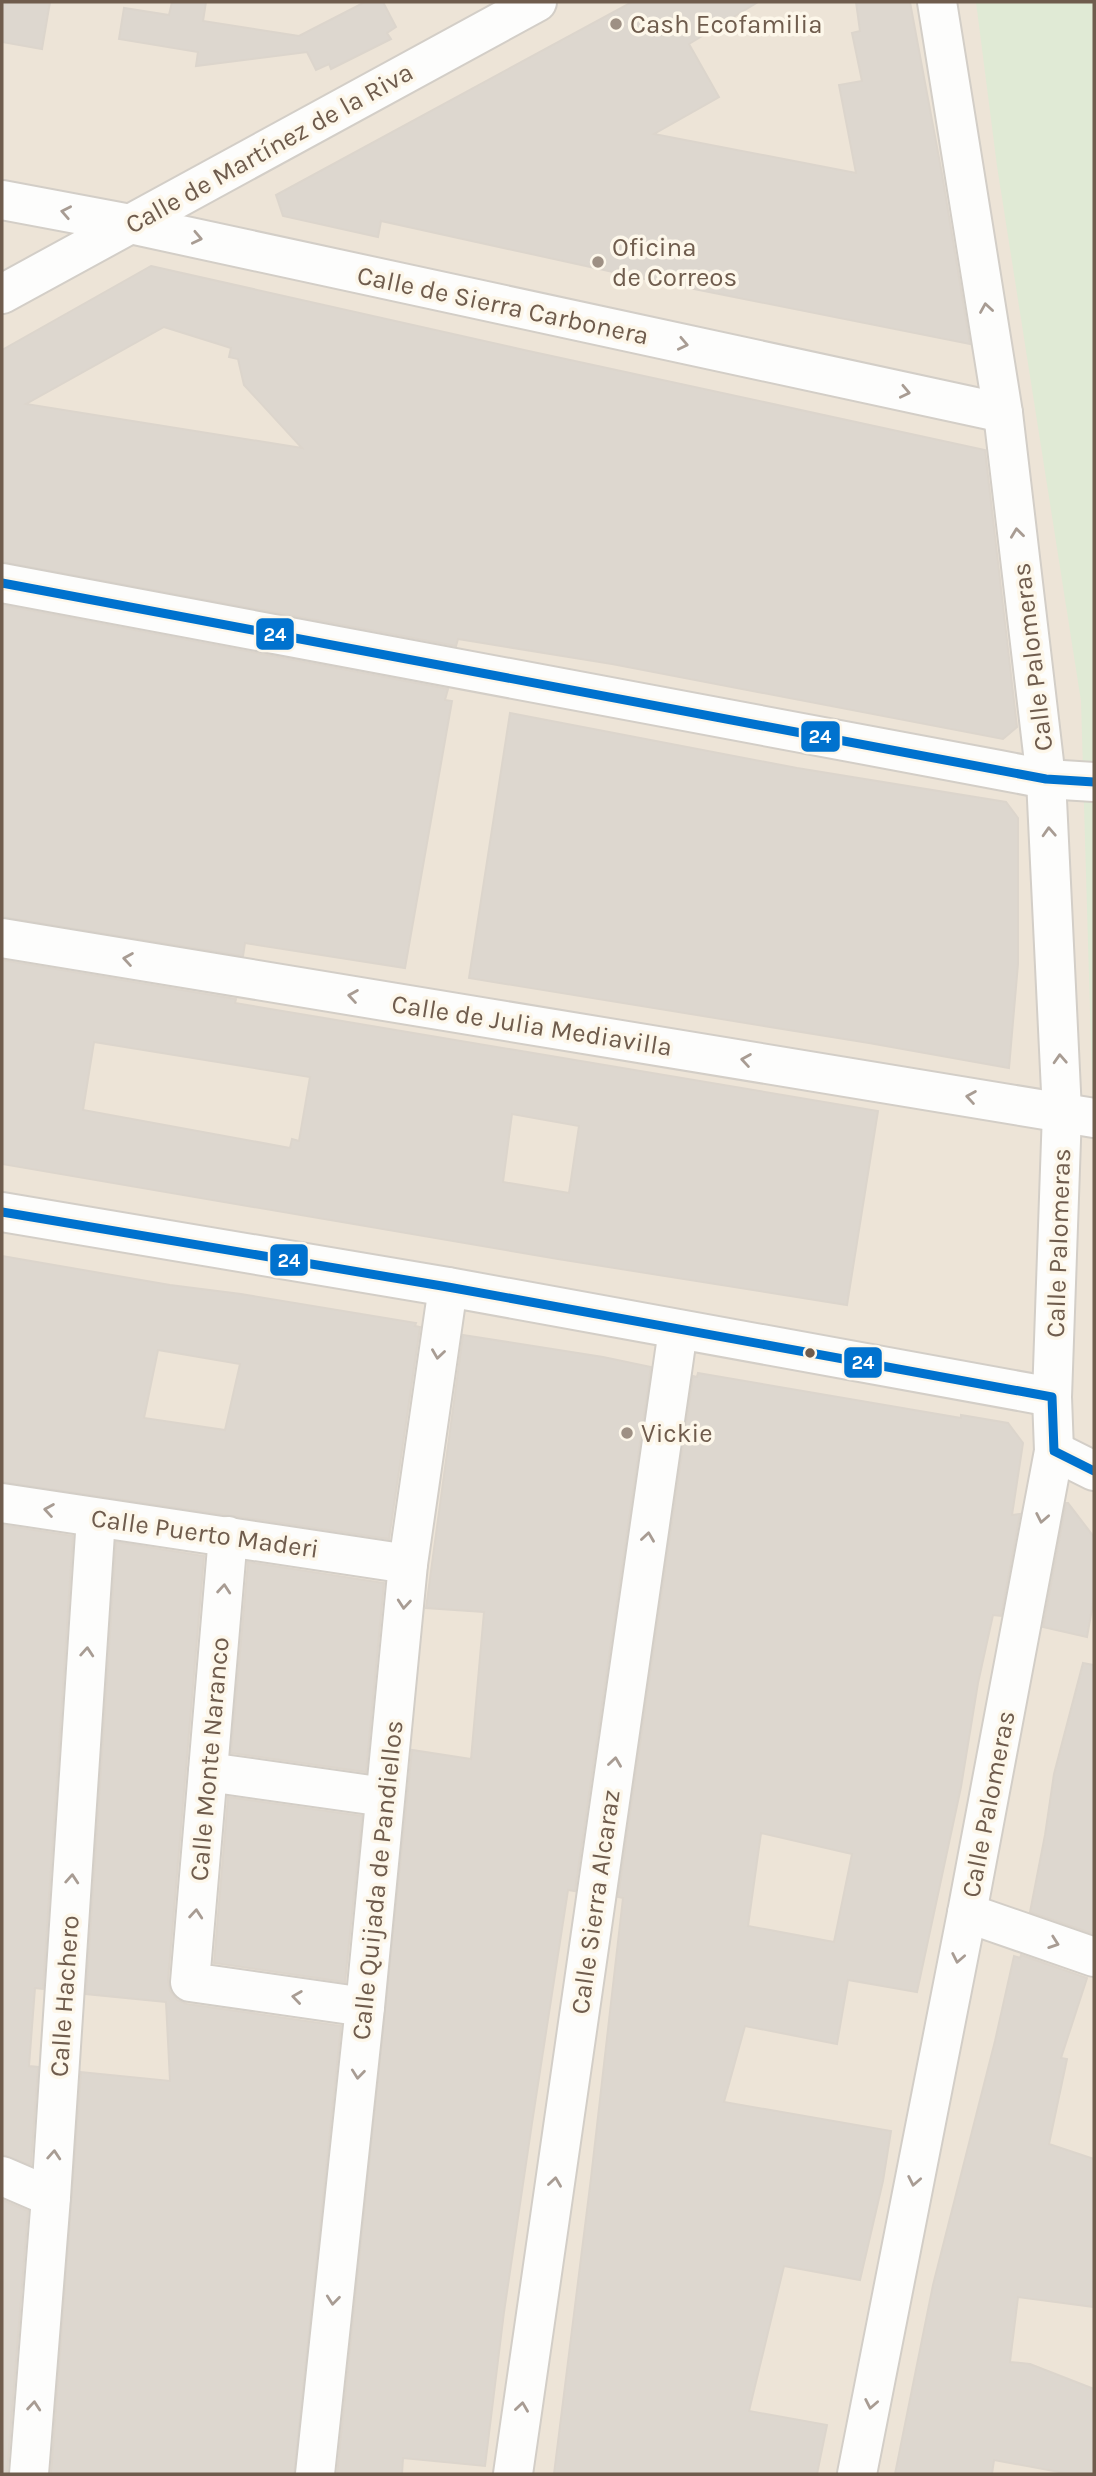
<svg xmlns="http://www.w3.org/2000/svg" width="1096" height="2476" font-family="Karla,sans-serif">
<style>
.residential{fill:#ede4d7}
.green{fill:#e0ead5}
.building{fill:#ddd7cf;stroke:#dcd5cc;stroke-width:2;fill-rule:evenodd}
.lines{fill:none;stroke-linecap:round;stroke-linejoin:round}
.minor-casing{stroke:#d3cec7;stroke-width:42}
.minor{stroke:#fdfdfc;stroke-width:38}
.bus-1-casing{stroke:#fdf7ea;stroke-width:14}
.bus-1{stroke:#0072ce;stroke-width:9}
.oneway{stroke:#a89c93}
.poi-dot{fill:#9e9084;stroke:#fdf7ea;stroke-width:2.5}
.bus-dot{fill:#6f5c4d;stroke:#fdf7ea;stroke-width:2.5}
.labels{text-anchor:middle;stroke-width:7;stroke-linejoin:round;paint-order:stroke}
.poi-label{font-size:26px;fill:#6f5c4d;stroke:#fdf7ea;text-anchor:start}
.street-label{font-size:26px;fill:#6f5c4d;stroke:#fdf7ea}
.line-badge{stroke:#fdf7ea;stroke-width:2.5}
.badge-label{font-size:19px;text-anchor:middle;font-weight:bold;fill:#fff}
</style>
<rect width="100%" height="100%" fill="#f4f1e9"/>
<rect class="residential" x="2" y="2" width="1092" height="2472"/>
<polygon class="green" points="976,2 1094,2 1094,1150 1081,701 997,166"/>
<g class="building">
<polygon points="2,2 50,2 42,49 2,42"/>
<polygon points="172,2 206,2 203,21 299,36 365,2 383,2 396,27 387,33 391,39 331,69 329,64 316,70 307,52 196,66 198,52 119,39 124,8 169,15"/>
<polygon points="632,2 758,2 689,44 719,97 654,134 856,173 839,85 862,81 852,33 860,31 856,2 910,2 942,174 970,344 654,281 381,221 378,237 283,216 276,195"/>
<path d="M151 266 524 350 985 450 1017 727 1003 739 612 664 458 639 456 646 2 562V350ZM164 327 231 348 229 357 238 359 244 385 302 448 26 404Z"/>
<polygon points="2,605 448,689 445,700 452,701 405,968 245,943 243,956 2,917"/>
<polygon points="510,713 797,768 1006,802 1018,818 1018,964 1009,1068 869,1043 469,978"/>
<path d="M2 960 236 999 235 1003 878 1111 847 1305 558 1259 2 1164ZM94 1042 310 1077 299 1141 292 1139 290 1148 83 1110ZM512 1114 579 1126 569 1193 503 1182Z"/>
<path d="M2 1256 170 1285 241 1294 416 1323 415 1326 420 1327 389 1539 2 1482ZM158 1350 240 1364 225 1430 144 1418Z"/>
<polygon points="463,1335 603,1357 651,1367 575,1891 568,1890 532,2123 504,2312 485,2466 403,2458 402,2474 337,2474 412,1750 471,1759 484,1612 426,1608"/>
<path d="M698 1373 961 1418V1415L1008 1423 1023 1443 1012 1515 1020 1514 1001 1616 993 1615 978 1683 961 1787 917 1992 848 1980 837 2044 745 2026 724 2102 891 2131 883 2181 860 2280 784 2266 749 2411 827 2425 817 2474H554L591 2178 623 1898 618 1897 693 1376 697 1377ZM761 1833 852 1854 834 1942 748 1926Z"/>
<polygon points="1066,1503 1068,1503 1094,1537 1094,1598 1087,1637 1043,1627"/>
<polygon points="2,1525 73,1536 43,1989 35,1988 29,2066 38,2067 31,2165 2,2155"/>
<polygon points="116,1542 204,1556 168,1980 170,1991 177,2000 187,2004 341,2026 294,2474 51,2474 81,2072 170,2081 166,2002 86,1994"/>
<polygon points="248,1562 384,1583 366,1772 231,1753"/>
<polygon points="1083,1663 1094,1665 1094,1934 1030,1912 1045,1835 1054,1774"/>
<polygon points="228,1797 362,1816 345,1982 214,1963"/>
<polygon points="1021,1955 1087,1978 1061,2058 1067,2059 1049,2144 1094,2159 1094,2307 1018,2297 1010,2362 1030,2364 1094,2389 1094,2474 1070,2474 994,2460 992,2474 895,2474 933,2285 995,2041 1014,1956 1020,1958"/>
<polygon points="2,2200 28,2211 7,2474 2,2474"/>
</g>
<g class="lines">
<g class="minor-casing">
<g id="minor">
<polyline points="2,200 130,224 1003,413"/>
<polyline points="2,294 537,2"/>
<polyline points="2,583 999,770 1046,779 1094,782"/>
<polyline points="2,938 1094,1118"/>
<polyline points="2,1212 448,1287 1052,1397"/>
<polyline points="1054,1451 1094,1471"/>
<polyline points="2,1503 408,1564"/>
<polyline points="228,1536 190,1982 365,2007"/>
<polyline points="208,1772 385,1797"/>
<polyline points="967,1913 1094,1957"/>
<polyline points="2,2176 51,2197"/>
<polyline points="29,2474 51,2197 96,1518"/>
<polyline points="315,2474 365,2007 408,1564 448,1287"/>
<polyline points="513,2474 678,1330"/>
<polyline points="857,2474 967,1913 1054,1451 1052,1397 1062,1112 1046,779 1003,413 937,2"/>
</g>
</g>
<use href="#minor" class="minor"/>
<g class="bus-1-casing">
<g id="bus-1">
<polyline points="2,583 1046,779 1094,782"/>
<polyline points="2,1212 448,1287 1052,1397 1054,1451 1094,1471"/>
</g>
</g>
<use href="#bus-1" class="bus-1"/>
</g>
<defs><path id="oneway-chevron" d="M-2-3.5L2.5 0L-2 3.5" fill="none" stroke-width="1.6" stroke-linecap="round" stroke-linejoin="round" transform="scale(1.75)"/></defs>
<g class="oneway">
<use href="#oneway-chevron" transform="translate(66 212) rotate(-169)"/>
<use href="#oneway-chevron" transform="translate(197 238) rotate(12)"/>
<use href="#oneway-chevron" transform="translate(986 308) rotate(-99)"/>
<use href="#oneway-chevron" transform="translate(683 344) rotate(12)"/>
<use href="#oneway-chevron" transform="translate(905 392) rotate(12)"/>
<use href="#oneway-chevron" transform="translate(1017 533) rotate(-97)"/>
<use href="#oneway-chevron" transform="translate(1049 832) rotate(-93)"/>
<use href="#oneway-chevron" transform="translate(128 959) rotate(-171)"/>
<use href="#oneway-chevron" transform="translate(353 996) rotate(-171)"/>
<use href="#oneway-chevron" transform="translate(1060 1059) rotate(-93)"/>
<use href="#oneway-chevron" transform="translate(746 1060) rotate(-171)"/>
<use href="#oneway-chevron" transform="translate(971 1097) rotate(-171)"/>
<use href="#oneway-chevron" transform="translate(438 1354) rotate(98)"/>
<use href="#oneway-chevron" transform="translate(49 1510) rotate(-171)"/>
<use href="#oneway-chevron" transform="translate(1042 1518) rotate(101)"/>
<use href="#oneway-chevron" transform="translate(648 1537) rotate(-82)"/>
<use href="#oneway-chevron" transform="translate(224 1589) rotate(-85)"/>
<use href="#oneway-chevron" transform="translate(404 1604) rotate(95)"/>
<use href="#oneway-chevron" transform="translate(87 1652) rotate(-86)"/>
<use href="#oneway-chevron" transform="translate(615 1762) rotate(-82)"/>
<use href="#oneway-chevron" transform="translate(72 1879) rotate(-86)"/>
<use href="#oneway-chevron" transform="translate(196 1914) rotate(-85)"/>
<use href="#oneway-chevron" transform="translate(1054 1943) rotate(19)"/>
<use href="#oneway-chevron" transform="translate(958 1958) rotate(101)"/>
<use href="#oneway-chevron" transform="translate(297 1997) rotate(-172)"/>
<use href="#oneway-chevron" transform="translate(358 2074) rotate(96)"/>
<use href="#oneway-chevron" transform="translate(54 2155) rotate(-86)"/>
<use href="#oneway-chevron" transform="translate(914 2181) rotate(101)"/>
<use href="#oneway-chevron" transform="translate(555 2182) rotate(-82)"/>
<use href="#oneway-chevron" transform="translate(333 2300) rotate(96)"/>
<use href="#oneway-chevron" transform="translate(871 2404) rotate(101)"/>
<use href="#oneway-chevron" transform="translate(34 2406) rotate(-85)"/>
<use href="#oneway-chevron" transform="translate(522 2407) rotate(-82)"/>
</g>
<g class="poi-dot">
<circle cx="616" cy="24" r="7"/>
<circle cx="598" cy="262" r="7"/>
<circle cx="627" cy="1433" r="7"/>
</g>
<circle class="bus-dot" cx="810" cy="1353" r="6"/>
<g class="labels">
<g class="poi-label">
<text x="630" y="33">Cash Ecofamilia</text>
<text x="612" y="256">Oficina<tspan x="612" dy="30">de Correos</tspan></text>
<text x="641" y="1442">Vickie</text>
</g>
<g class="street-label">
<text transform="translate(269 148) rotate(-29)" y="9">Calle de Martínez de la Riva</text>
<text transform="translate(503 305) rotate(12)" y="9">Calle de Sierra Carbonera</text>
<text transform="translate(1032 657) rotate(-97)" y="9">Calle Palomeras</text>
<text transform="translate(532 1025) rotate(9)" y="9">Calle de Julia Mediavilla</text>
<text transform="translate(1058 1243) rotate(-88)" y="9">Calle Palomeras</text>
<text transform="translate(205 1533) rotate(8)" y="9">Calle Puerto Maderi</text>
<text transform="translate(209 1759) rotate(-85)" y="9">Calle Monte Naranco</text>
<text transform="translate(988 1804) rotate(-79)" y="9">Calle Palomeras</text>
<text transform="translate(377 1880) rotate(-84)" y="9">Calle Quijada de Pandiellos</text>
<text transform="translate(595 1902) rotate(-82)" y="9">Calle Sierra Alcaraz</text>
<text transform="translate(64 1996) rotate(-86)" y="9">Calle Hachero</text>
</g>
</g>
<g class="line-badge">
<rect x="255" y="617" width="40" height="34" rx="7" fill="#0072ce"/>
<rect x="800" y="720" width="41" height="33" rx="7" fill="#0072ce"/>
<rect x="269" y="1243" width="40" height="34" rx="7" fill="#0072ce"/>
<rect x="843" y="1346" width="40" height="33" rx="7" fill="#0072ce"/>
</g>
<g class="badge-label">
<text x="275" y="641">24</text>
<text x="820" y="743">24</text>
<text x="289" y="1267">24</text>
<text x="863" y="1369">24</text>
</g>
<rect width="1096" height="2476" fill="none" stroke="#6f5c4d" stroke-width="7"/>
</svg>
